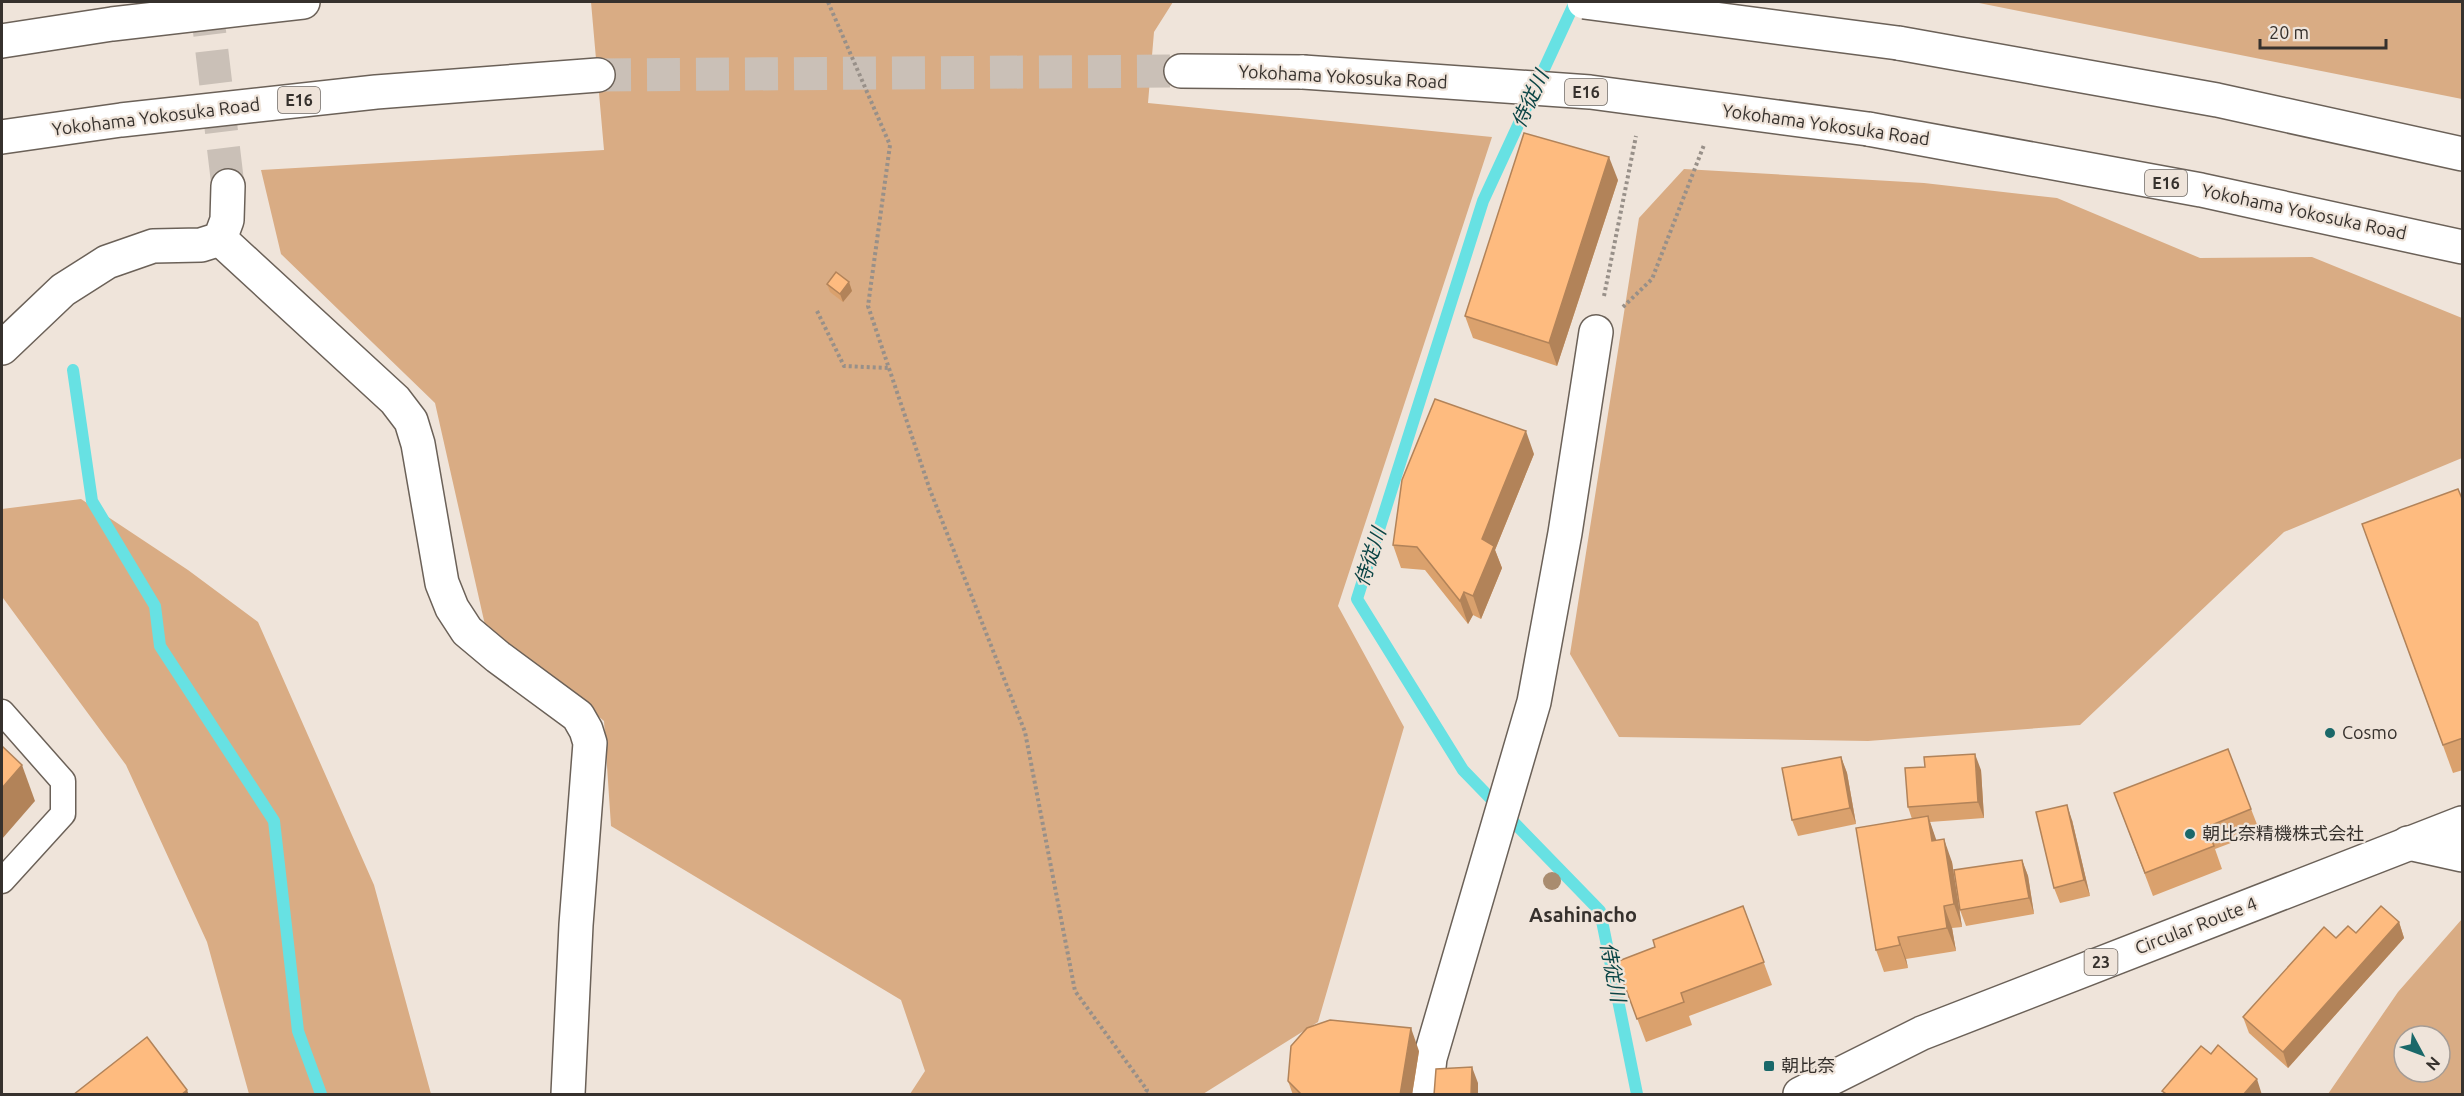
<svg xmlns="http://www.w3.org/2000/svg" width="2464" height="1096" font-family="Ubuntu,'Noto Sans JP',sans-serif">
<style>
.green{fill:#d9ac84;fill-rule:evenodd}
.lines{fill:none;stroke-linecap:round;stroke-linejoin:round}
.stream{stroke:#67e1e3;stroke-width:12}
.street-tunnel{stroke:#cac0b7;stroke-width:33;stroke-dasharray:33 16;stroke-linecap:butt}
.highway-tunnel{stroke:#cac0b7;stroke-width:33;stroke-dasharray:33 16;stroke-linecap:butt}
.lane-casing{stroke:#6b6158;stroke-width:27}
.street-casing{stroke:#6b6158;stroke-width:36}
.primary-casing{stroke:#6b6158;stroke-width:36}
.highway-casing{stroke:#6b6158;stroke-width:36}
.path{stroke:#989089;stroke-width:4;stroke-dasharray:3 3;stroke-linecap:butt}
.lane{stroke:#fff;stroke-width:24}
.street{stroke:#fff;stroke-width:33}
.primary{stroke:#fff;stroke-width:33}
.highway{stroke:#fff;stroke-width:33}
.highway-bridge-casing{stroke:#6b6158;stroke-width:36;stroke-linecap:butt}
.highway-bridge{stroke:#fff;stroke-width:33}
.tree{fill:#a98c6f}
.wall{fill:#daa16d}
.shaded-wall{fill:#b28359}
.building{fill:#febb7f;stroke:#b28359;stroke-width:1.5}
.poi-dot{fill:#1a6869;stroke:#efe4da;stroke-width:2}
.labels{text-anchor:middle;stroke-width:4.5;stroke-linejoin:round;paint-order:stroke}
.shield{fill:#efe4da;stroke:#6e6761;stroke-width:1.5}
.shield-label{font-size:16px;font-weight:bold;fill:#36312d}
.street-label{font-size:18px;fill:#36312d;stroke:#efe4da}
.poi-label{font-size:18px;fill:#36312d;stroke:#efe4da;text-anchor:start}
.water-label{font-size:20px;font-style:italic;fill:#0a4445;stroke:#efe4da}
.neighbourhood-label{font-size:20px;font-weight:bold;fill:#36312d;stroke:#efe4da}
</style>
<rect width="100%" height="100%" fill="#efe4da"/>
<g class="green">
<polygon points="591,2 1173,2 1154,32 1148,103 1492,137 1338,606 1404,727 1318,1022 1203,1094 910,1094 925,1071 901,1000 611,826 604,721 485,625 435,403 281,254 261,170 604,150"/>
<polygon points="1974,2 2462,2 2462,99"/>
<polygon points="1684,169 1924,183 2057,198 2200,258 2312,257 2462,318 2462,458 2284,532 2080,725 1868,741 1619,737 1570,654 1639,218"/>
<polygon points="81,499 188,570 258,622 374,885 431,1094 249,1094 207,942 126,765 3,598 2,509"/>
<path d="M2462 919V1094H2328L2398 992ZM2404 1036H2440V1072H2404Z"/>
</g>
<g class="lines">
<g class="stream">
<polyline points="1575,2 1483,201 1357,599 1463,770 1600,911 1637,1094"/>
<polyline points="73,370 92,501 155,606 160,646 274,821 298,1031 321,1094"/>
</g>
<polyline class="street-tunnel" points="206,2 228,186"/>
<polyline class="highway-tunnel" points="598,75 1181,71"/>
<g class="lane-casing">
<polyline id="lane" points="2,712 63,781 63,814 2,881"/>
</g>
<g class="street-casing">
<g id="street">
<polyline points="220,239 395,400 411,421 418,444 442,583 452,608 467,631 498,657 578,716 586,730 590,743 576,925 568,1094"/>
<polyline points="2,348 63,290 107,262 153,246 201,245 220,239 227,220 228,186"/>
<polyline points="2408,843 2462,855"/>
<polyline points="1426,1094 1430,1058 1534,702 1565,533 1596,332"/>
</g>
</g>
<g class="primary-casing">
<polyline id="primary" points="1800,1094 1922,1033 2462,823"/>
</g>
<g class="highway-casing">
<g id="highway">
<polyline points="2,41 112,24 303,2"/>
<polyline points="1898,43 2217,100 2462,154"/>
<polyline points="1181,71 1303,72"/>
<polyline points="1868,129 2201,190 2462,247"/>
<polyline points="2,137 121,120 376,92 598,75"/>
</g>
</g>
<g class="path">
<polyline points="828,2 890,145 868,306 930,490 1025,732 1075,991 1147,1090 1144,1094"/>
<polyline points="1604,296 1636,136"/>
<polyline points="1623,307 1652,279 1704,145"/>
<polyline points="817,311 844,366 888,368"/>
</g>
<use href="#lane" class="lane"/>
<use href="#street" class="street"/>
<use href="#primary" class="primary"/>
<use href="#highway" class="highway"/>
<g class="highway-bridge-casing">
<g id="highway-bridge">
<polyline points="1584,2 1898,43"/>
<polyline points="1303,72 1590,92 1868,129"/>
</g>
</g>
<use href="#highway-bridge" class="highway-bridge"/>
</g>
<circle class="tree" cx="1552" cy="881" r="9"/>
<g class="wall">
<polygon points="1618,180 1557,366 1473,338 1465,316"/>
<polygon points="849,282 852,291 843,302 830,292 827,284"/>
<polygon points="1534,454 1495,550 1502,568 1481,619 1473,615 1468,624 1425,570 1401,568 1393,545"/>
<polygon points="2463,501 2463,770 2453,773 2362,524"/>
<polygon points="1841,757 1847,773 1856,824 1798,836 1792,820"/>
<polygon points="1981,770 1984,818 1930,822 1936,841 1952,862 1962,927 1952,928 1956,951 1906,959 1908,968 1884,972 1876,950 1912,819 1908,807"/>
<polygon points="2114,793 2251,809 2260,832 2215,849 2222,869 2153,896"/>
<polygon points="2072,820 2090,896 2060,903 2054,888"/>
<polygon points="2022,860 2028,876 2034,914 1966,926 1960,910"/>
<polygon points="1743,906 1772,985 1689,1016 1692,1025 1646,1042 1616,962 1655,947"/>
<polygon points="2399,922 2404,938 2288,1068 2249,1033 2243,1017 2336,938"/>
<polygon points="1419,1051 1412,1095 1293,1095 1288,1081"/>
</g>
<g class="shaded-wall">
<polygon points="1609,157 1618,180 1557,366 1549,343"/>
<polygon points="849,282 852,291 843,302 840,294"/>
<polygon points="1526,431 1534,454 1495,550 1502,568 1481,619 1473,596 1482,539"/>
<polygon points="1464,592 1473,615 1468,624 1460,601"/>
<polygon points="1975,754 1981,770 1984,818 1978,802"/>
<polygon points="1841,757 1847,773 1856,824 1850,808"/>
<polygon points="22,765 35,801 2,839 2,788"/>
<polygon points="2067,805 2072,820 2090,896 2084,880"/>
<polygon points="1928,816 1936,839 1940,864 1932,841"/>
<polygon points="1944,839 1952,862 1962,927 1954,904"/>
<polygon points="2022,860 2028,876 2034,914 2029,898"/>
<polygon points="1944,906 1952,928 1956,951 1947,928"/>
<polygon points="2399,922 2404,938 2288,1068 2283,1052"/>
<polygon points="1898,937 1906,959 1908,968 1900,945"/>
<polygon points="1411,1028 1419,1051 1412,1095 1400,1095"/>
<polygon points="1472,1067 1478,1083 1478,1095 1471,1095"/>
<polygon points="2257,1079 2262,1095 2243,1095"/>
<polygon points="187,1090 189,1095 181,1095"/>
</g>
<g class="building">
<polygon points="1524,133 1609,157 1549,343 1465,316"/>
<polygon points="836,272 849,282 840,294 827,284"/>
<polygon points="1435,399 1526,431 1482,539 1494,546 1473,596 1464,592 1460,601 1417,547 1393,545 1402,480"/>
<polygon points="2458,489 2463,501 2463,738 2443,745 2362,524"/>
<polygon points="2,746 22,765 2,788"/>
<polygon points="2228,749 2251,809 2207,827 2214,846 2145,873 2114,793"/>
<polygon points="1975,754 1978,802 1908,807 1905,768 1925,767 1924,757"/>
<polygon points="1841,757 1850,808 1792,820 1782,768"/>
<polygon points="2067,805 2084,880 2054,888 2036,812"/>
<polygon points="1928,816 1932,841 1944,839 1954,904 1944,906 1947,928 1898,937 1900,945 1876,950 1856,828"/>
<polygon points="2022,860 2029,898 1960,910 1954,870"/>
<polygon points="1743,906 1764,962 1681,993 1684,1002 1637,1019 1616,962 1655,947 1653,940"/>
<polygon points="2381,906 2399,922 2283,1052 2243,1017 2324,927 2336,938 2348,926 2356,933"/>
<polygon points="1330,1020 1411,1028 1400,1095 1302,1095 1288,1081 1291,1046 1307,1028"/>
<polygon points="147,1037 187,1090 181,1095 73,1095"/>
<polygon points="2218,1045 2257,1079 2243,1095 2168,1095 2162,1091 2201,1046 2211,1054"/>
<polygon points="1472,1067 1471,1095 1434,1095 1436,1069"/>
</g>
<g class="poi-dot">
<circle cx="2330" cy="733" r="6"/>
<circle cx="2190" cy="834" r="6"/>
<rect x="1763" y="1060" width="12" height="12" rx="3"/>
</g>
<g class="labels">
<g class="shield">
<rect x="1565" y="79" width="42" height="26" rx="4.5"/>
<rect x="278" y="87" width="42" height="26" rx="4.5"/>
<rect x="2145" y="170" width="42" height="26" rx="4.5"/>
<rect x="2084.5" y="949" width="33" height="26" rx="4.5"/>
</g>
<g class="shield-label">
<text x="1586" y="98">E16</text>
<text x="299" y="106">E16</text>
<text x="2166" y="189">E16</text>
<text x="2101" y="968">23</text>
</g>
<g class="street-label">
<text transform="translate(1343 77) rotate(3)" y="6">Yokohama Yokosuka Road</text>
<text transform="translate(156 117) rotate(-7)" y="6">Yokohama Yokosuka Road</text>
<text transform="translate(1826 125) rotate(8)" y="6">Yokohama Yokosuka Road</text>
<text transform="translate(2304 212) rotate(12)" y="6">Yokohama Yokosuka Road</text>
<text transform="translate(2196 926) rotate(-21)" y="6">Circular Route 4</text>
</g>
<g class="poi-label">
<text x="2342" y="739">Cosmo</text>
<text x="2202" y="840">朝比奈精機株式会社</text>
<text x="1781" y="1072">朝比奈</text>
</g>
<g class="water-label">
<text transform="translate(1530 99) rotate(-65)" y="7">侍従川</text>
<text transform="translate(1370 557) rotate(-72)" y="7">侍従川</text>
<text transform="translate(1613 972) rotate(79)" y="7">侍従川</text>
</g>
<g class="neighbourhood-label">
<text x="1583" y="922">Asahinacho</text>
</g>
</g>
<rect width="2464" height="1096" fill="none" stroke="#36312d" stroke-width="6"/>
<g transform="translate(2422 1054) rotate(131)"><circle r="28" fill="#efe4da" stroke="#a59c95" stroke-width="1.5"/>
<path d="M0-4.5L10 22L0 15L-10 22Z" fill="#1a6869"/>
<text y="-9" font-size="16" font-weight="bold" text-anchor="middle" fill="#36312d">N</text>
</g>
<path d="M2260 39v9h126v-9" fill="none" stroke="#36312d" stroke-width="3"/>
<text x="2269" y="39" font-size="18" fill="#36312d" stroke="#efe4da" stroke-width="4.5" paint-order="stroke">20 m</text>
</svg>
